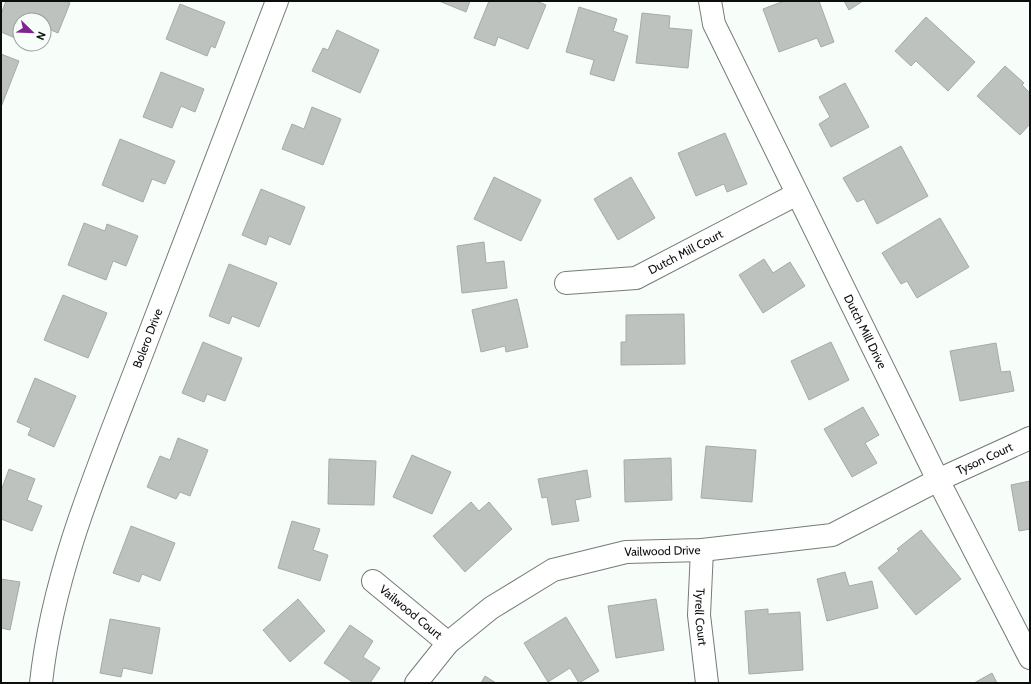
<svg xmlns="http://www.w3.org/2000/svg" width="1031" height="684" font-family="Cabin,sans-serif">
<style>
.building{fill:#bdc2be;stroke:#a5aba7}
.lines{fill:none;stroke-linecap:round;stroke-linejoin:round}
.minor-casing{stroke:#767b77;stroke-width:24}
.minor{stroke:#fff;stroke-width:22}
.labels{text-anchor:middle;stroke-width:3.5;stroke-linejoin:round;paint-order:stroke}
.street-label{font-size:12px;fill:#0c0e0d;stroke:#f7fdf8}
</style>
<rect width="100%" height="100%" fill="#f7fdf8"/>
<g class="building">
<polygon points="6,1 65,1 70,3 58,33 44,27 44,20 20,20 20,40 1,32 1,14"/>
<polygon points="439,1 470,1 466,12"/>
<polygon points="489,1 536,1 546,5 528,49 498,37 495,46 474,38"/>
<polygon points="784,1 819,1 834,42 821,47 817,38 779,52 763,9"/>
<polygon points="844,1 863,1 849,10"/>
<polygon points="180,4 225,22 215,48 211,46 207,56 166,39"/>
<polygon points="579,7 617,19 613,31 628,36 614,81 590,74 594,60 566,52"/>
<polygon points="642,13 670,16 669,28 692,30 688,68 636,63"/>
<polygon points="926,17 975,62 948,91 916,61 911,66 895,51"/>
<polygon points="337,30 379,50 360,93 312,71 323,48 328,50"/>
<polygon points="1,54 19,61 1,107"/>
<polygon points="1005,66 1024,83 1022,85 1030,93 1030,124 1020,135 977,96"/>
<polygon points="161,72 204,89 195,112 181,106 172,128 143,117"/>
<polygon points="845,83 869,127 831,147 819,124 830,117 819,97"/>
<polygon points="312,107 341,119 323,165 282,149 292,124 304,129"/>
<polygon points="725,133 747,184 727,192 724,184 696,196 678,153"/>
<polygon points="120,139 175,161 165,184 152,179 143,202 102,185"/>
<polygon points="901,146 928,196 877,224 864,199 857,202 843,178"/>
<polygon points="494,177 541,200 521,241 474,219"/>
<polygon points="631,177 655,218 618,240 594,199"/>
<polygon points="261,189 305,207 290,245 269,236 266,245 242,235"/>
<polygon points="940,218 969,267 917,298 907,281 901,284 882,253"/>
<polygon points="84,223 105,231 107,224 138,236 126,266 113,261 106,280 68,265"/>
<polygon points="484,242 486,263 504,261 507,288 462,293 457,246"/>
<polygon points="764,259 773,273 790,262 805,286 763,313 739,275"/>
<polygon points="229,264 277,283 259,327 232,316 229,324 209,316"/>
<polygon points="63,295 107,313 88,358 44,340"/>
<polygon points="517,299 528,347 506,352 505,346 481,352 472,310"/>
<polygon points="684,314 685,364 621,365 621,342 626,342 626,315"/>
<polygon points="203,342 242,358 225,401 207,394 204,402 182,393"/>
<polygon points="831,342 849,380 809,400 791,361"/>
<polygon points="996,343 1001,372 1010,371 1014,391 960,401 950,351"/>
<polygon points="35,378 76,396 54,447 28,435 31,428 17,422"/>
<polygon points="863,407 879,435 865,443 877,463 852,477 824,429"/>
<polygon points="178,438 208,450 190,496 180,492 176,499 147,487 160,456 170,460"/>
<polygon points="706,446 756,450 752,502 701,498"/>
<polygon points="412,455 451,472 432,514 393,497"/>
<polygon points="671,458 672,500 625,502 624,460"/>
<polygon points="329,459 376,461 374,505 328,504"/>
<polygon points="9,469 35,479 27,500 42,506 32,531 1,519 1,491"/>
<polygon points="587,470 591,497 575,500 579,521 552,525 547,497 542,498 538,479"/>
<polygon points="1030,481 1030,529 1019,531 1011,485"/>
<polygon points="471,502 479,511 489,502 512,529 465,572 433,536"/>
<polygon points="292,521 320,529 313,550 328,555 320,581 278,568"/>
<polygon points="131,526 175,543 160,581 142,574 139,582 113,573"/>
<polygon points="921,530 961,579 916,615 878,568 899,551 897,549"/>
<polygon points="845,572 849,586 872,581 878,608 827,621 817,579"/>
<polygon points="1,579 20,582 10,630 1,628"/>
<polygon points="298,599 325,631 290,662 263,630"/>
<polygon points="656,599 664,650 616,658 608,606"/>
<polygon points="768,609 768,614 800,612 803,670 749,674 745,611"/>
<polygon points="566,617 599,671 579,683 570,668 548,682 524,643"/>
<polygon points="110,619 160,628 152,674 123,668 121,677 100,673"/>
<polygon points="350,625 373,641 363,657 380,668 370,683 354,683 324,663"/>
<polygon points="992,673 997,683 974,683"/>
<polygon points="485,676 496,683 481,683"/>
</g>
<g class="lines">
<g class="minor-casing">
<g id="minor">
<path id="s1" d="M710 1 714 24 938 480 1030 658"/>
<path id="s2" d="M566 283 636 278 797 194"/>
<path id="s3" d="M702 550 699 615 707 683"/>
<path id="s4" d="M373 581 448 643"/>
<path id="s5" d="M41 683C53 571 99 465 139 361 185 241 231 121 277 1"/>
<path id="s6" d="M416 683 448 643 491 608 553 570 626 552 702 550 832 535 938 480 1030 438"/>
</g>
</g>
<use href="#minor" class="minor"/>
</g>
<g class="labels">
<g class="street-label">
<text dy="4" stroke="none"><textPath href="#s2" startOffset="126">Dutch Mill Court</textPath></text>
<text dy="4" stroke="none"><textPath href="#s1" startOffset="366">Dutch Mill Drive</textPath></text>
<text dy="4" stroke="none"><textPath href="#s5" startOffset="362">Bolero Drive</textPath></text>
<text dy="4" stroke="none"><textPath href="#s6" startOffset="632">Tyson Court</textPath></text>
<text dy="4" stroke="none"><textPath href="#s6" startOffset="291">Vailwood Drive</textPath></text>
<text dy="4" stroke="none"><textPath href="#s4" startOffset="49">Vailwood Court</textPath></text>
<text dy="4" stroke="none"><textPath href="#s3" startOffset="67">Tyrell Court</textPath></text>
</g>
</g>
<rect width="1031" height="684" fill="none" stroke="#0c0e0d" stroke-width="4"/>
<g transform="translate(32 32) rotate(113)"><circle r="19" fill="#f7fdf8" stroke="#999d9a"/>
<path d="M0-3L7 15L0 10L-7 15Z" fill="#81238f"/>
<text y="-6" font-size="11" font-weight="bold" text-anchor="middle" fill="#0c0e0d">N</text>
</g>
</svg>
